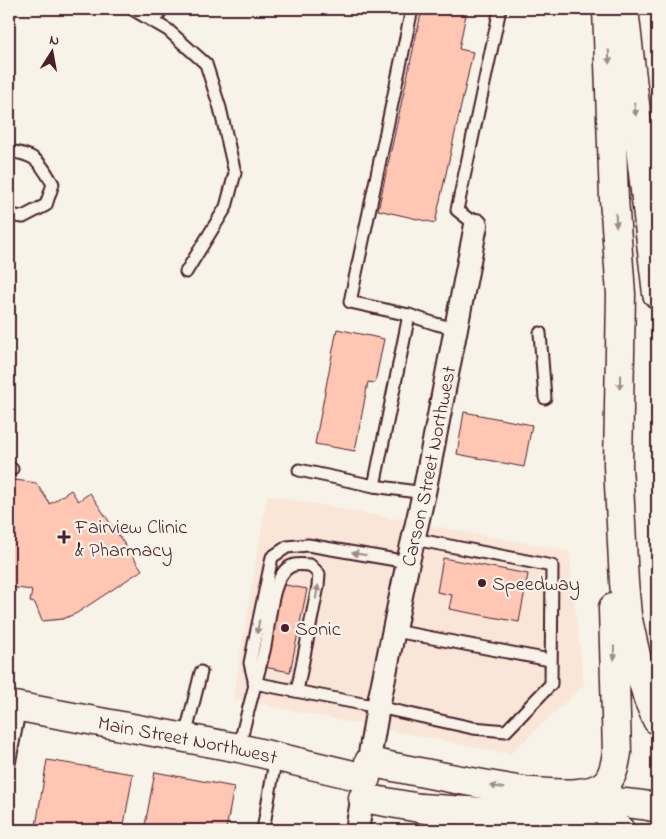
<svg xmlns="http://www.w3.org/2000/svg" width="666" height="839" font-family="'Indie Flower',sans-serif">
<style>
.built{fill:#f9e6d8}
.building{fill:#ffc6b4;stroke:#4a1f2b}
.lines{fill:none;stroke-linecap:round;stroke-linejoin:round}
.service-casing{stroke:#4a1f2b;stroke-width:15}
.minor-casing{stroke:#4a1f2b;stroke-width:26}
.secondary-casing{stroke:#4a1f2b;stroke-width:31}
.motorway-casing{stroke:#4a1f2b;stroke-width:31}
.service{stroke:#f7f3e8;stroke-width:11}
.minor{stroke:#f7f3e8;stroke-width:22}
.secondary{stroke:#f7f3e8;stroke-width:28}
.motorway{stroke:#f7f3e8;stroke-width:28}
.oneway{fill:#a0898a}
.poi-dot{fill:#4a1f2b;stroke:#f7f3e8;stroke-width:2}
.labels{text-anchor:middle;stroke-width:4.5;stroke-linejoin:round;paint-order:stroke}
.street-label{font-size:20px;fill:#4a1f2b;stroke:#f7f3e8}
.poi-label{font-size:20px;fill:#4a1f2b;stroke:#f7f3e8;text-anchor:start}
</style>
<rect width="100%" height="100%" fill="#f7f3e8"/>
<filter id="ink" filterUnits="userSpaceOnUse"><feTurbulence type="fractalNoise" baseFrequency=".02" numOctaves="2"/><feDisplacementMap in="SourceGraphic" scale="10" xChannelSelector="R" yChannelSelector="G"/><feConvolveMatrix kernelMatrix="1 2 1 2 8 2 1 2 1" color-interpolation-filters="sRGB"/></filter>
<g filter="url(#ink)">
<polygon class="built" points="267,495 569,551 584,685 510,754 233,699"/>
<g class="building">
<polygon points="422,9 467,9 459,49 473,52 435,223 378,210"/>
<polygon points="337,329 384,339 375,383 368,382 355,451 315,444"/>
<polygon points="464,412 532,425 524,467 457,454"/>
<polygon points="9,479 36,483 50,504 71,490 78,501 90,493 142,570 77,613 63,619 42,621 35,603 30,602 32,590 9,587"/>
<polygon points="443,558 528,574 519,622 449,609 452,595 437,592"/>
<polygon points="280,584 307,589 290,672 264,667"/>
<polygon points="47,760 133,774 123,830 105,827 105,830 58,830 36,826"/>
<polygon points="155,772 234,787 226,830 144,830"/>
</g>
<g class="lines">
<g class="service-casing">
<g id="service">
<polyline points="132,9 168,30 206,64 220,108 235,173 226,207 186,272"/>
<polyline points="412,9 350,302 409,315 436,324 457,329"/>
<polyline points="154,22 162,9"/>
<path d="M9 151C37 155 39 161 53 184L46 205 23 217 9 215"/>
<polyline points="476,225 457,210 500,9"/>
<polyline points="540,333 545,398"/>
<polyline points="9,468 12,469"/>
<polyline points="299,470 374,486 424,493"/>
<polyline points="374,486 409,315"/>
<polyline points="395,631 550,660"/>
<polyline points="254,680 250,663 272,557 287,547 308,545 408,562"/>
<polyline points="254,683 378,707 473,728 506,731 551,684 552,566 414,539"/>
<polyline points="185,737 201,672"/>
<path d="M239 748C246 715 256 683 264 651 269 630 270 590 283 573 290 563 299 564 310 565L319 574 318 586 297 691"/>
<polyline points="9,764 20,707"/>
<polyline points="263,830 276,756"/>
</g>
</g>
<g class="minor-casing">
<g id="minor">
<path id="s1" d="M357 830 378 707 408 562 424 493 476 225"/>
</g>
</g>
<g class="secondary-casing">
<g id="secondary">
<path id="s2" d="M9 705 239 748 366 778"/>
<path d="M369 762C423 773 477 784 531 792 573 798 615 801 657 807"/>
<polyline points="363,798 442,812"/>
</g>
</g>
<g class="motorway-casing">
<g id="motorway">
<polyline points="607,9 614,199 621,294 618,465 624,582 627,615 638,665 648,699 657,720"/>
<polyline points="624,9 657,294"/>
<path d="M533 792C553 793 590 798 606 783 614 775 615 763 617 753L613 608"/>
<polyline points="649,806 657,808"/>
<polyline points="420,808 516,814 583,823 620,830"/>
</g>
</g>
<use href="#service" class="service"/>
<use href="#minor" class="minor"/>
<use href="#secondary" class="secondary"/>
<use href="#motorway" class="motorway"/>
</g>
<defs><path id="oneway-solid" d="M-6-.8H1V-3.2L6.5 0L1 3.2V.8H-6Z" transform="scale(1.25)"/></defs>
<g class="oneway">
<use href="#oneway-solid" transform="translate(609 57) rotate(88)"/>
<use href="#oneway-solid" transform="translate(635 109) rotate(83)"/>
<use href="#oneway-solid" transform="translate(616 220) rotate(86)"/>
<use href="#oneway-solid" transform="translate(620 382) rotate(91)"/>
<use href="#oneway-solid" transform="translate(359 554) rotate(-170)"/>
<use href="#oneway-solid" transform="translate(317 592) rotate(-80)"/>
<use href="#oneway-solid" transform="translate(258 627) rotate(101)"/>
<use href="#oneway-solid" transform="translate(614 653) rotate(89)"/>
<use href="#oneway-solid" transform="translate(497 787) rotate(-171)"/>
</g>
</g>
<g class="poi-dot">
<path d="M61.5 529.5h5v5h5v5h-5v5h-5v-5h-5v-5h5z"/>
<circle cx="482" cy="583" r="5"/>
<circle cx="285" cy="628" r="5"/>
</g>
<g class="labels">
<g class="street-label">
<text dy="7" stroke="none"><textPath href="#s1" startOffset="371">Carson Street Northwest</textPath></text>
<text dy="7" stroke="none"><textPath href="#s2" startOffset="182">Main Street Northwest</textPath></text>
</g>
<g class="poi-label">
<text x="75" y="533">Fairview Clinic<tspan x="75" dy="23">&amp; Pharmacy</tspan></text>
<text x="492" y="590">Speedway</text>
<text x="295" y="635">Sonic</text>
</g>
</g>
<rect width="666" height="839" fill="none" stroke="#f7f3e8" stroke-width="30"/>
<rect x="15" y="15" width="636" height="809" fill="none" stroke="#4a1f2b" stroke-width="2" filter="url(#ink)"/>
<g transform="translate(52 52) rotate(11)" stroke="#f7f3e8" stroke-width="4" paint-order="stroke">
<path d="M0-4L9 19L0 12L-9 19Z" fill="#4a1f2b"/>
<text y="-8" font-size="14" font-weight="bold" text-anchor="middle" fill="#4a1f2b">N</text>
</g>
</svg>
